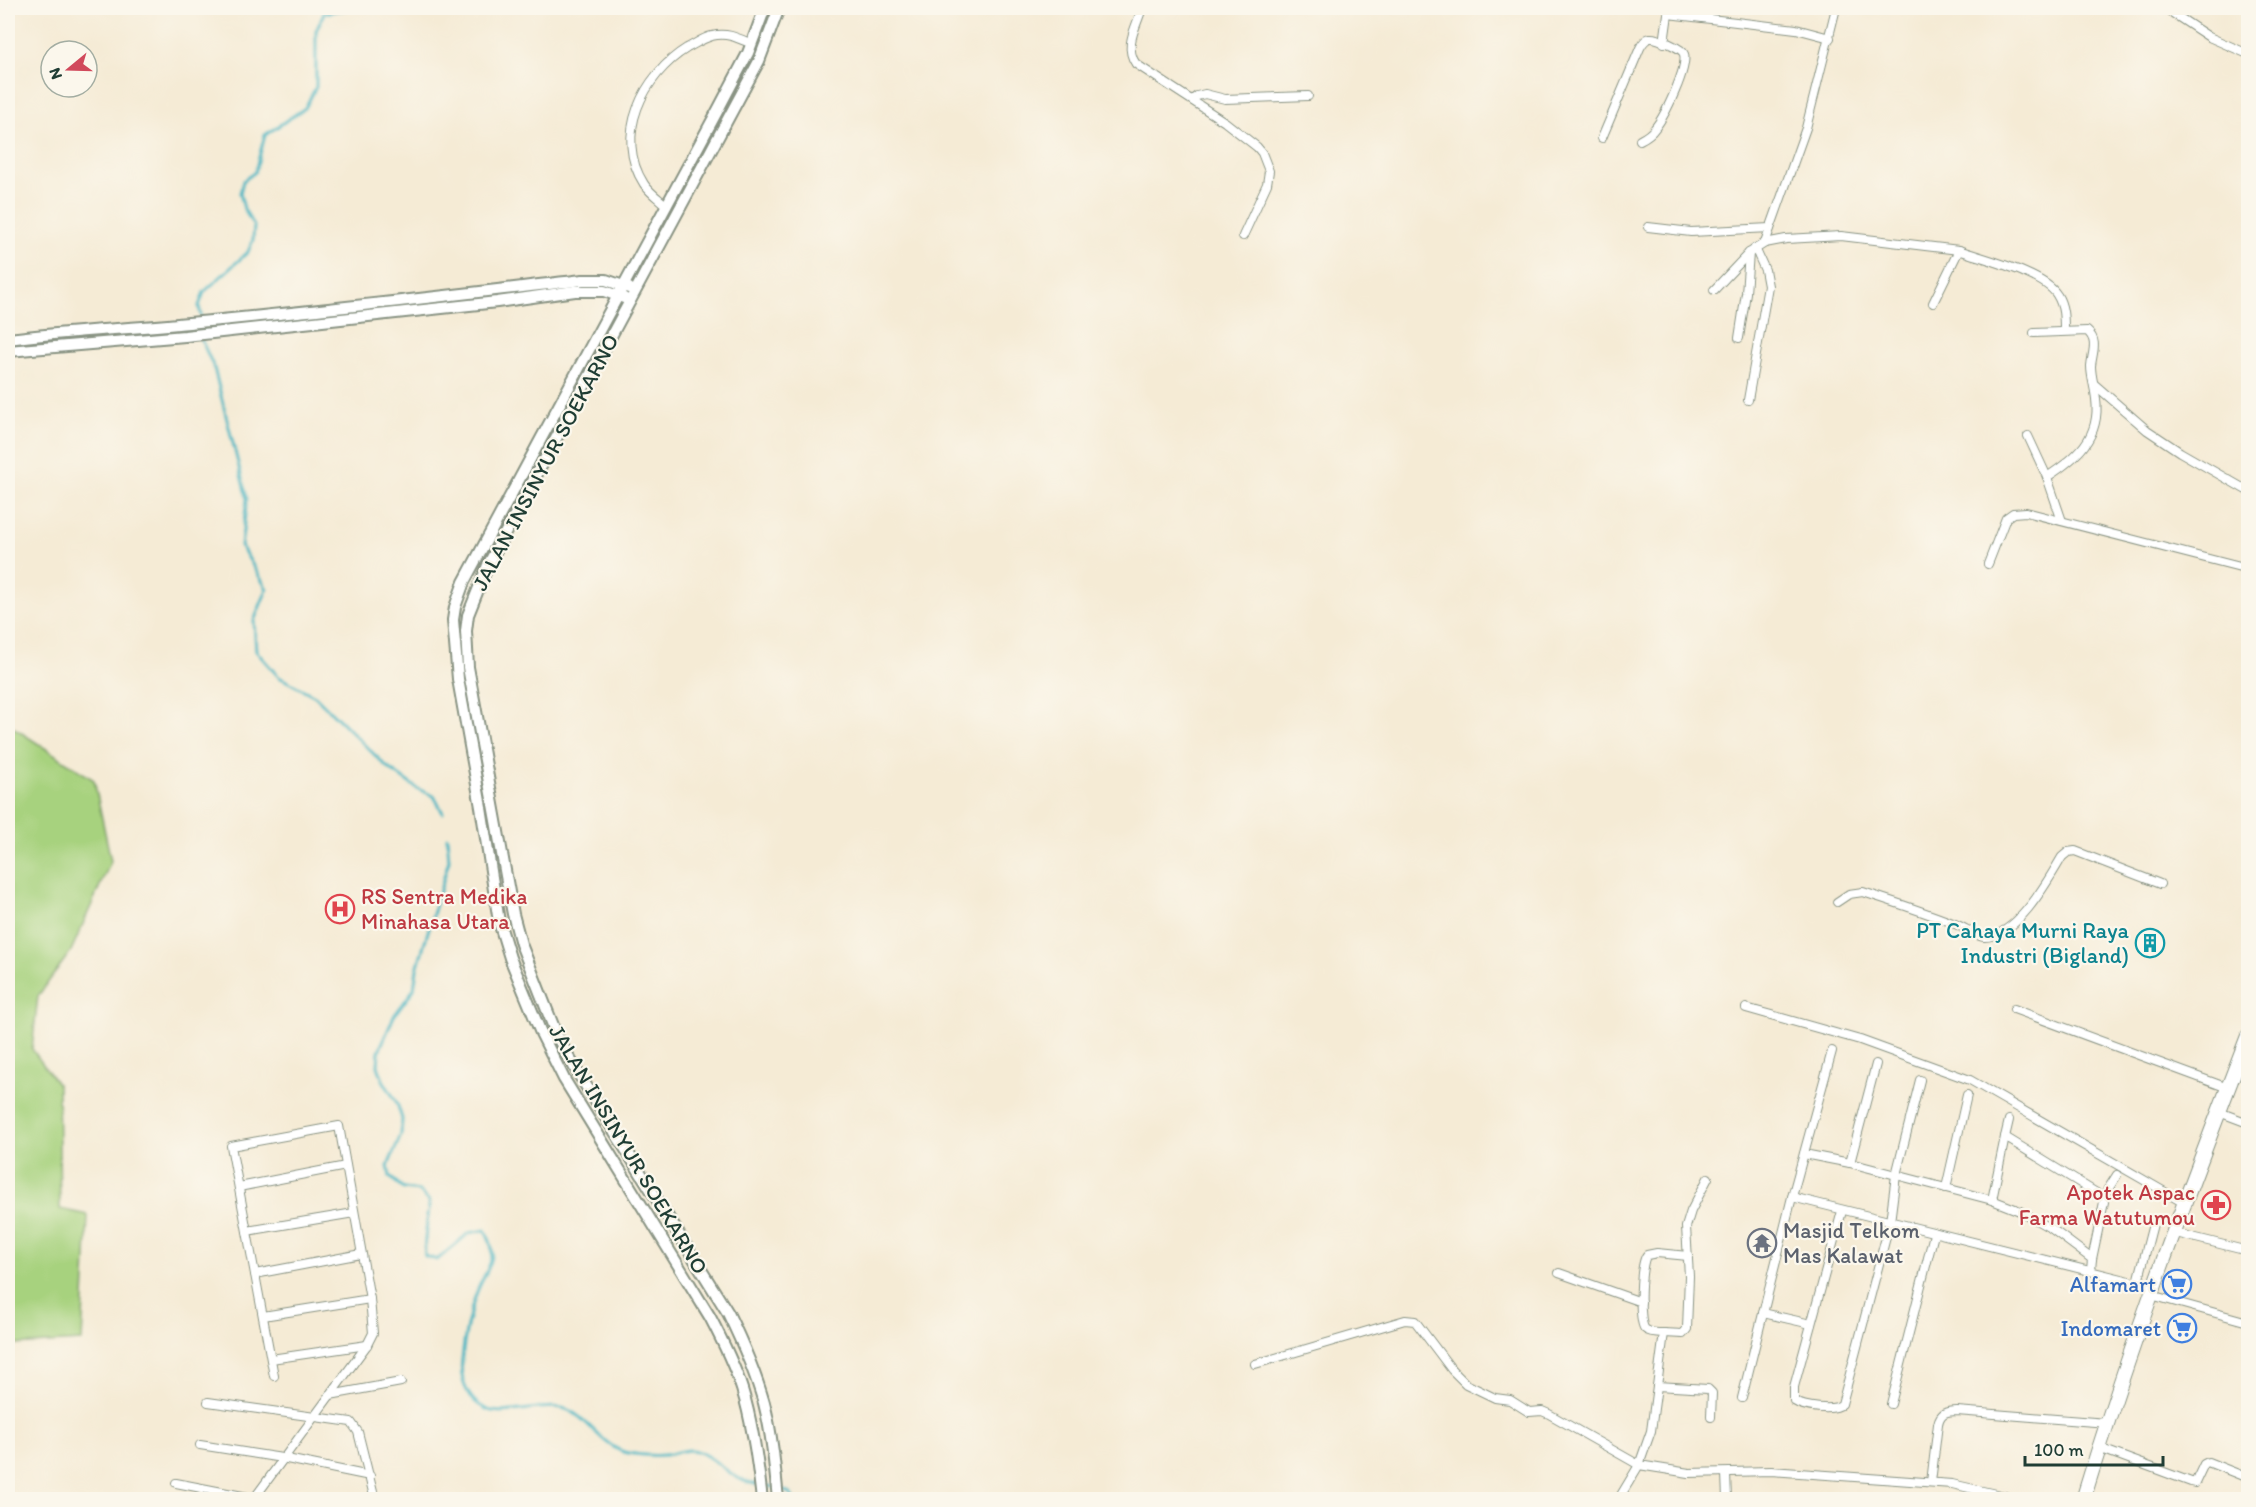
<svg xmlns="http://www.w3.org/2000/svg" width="2256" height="1507" font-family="Itim,sans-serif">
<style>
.green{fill:#a7d27e;stroke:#638859;stroke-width:1.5}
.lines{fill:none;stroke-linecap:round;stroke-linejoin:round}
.stream{stroke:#48b6c3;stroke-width:3}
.street-casing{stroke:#8a9484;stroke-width:10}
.secondary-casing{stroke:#8a9484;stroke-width:14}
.highway-casing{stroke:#8a9484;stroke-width:16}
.street{stroke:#fff;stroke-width:8}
.secondary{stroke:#fff;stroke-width:10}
.highway{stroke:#fff;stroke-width:14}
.labels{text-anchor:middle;stroke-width:4.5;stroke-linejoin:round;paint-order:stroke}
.street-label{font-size:22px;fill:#1f3d34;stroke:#fbf7ec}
.health-label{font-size:22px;fill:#be3a42;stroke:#fbf7ec;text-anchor:start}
.culture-label{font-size:22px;fill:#0d838f;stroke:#fbf7ec;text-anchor:end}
.worship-label{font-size:22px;fill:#5b616d;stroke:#fbf7ec;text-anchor:start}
.shop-label{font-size:22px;fill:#366cbe;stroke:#fbf7ec;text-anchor:end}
</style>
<rect width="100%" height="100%" fill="#fbf7ec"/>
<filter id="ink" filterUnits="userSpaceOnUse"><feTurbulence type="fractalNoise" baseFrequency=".0167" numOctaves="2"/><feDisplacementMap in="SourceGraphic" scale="12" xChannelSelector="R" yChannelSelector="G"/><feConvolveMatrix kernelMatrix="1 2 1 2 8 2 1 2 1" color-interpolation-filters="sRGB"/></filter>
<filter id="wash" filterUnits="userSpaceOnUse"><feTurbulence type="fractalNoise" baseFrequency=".008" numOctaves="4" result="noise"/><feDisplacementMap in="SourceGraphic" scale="24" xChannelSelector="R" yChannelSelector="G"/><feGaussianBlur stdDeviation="1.35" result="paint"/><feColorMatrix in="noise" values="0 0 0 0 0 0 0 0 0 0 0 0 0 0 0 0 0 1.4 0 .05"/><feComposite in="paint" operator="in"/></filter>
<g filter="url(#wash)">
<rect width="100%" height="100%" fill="#f5ebd5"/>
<polygon class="green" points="8,724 94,780 111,861 71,951 38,996 32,1049 58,1085 60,1209 88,1215 82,1341 13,1345 8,1349"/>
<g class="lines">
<g class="stream">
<polyline points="201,316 199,306 204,292 248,252 253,240 254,226 244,209 240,193 243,181 255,172 265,135 305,108 316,87 316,31 324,13 352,8"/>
<polyline points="201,339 214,368 247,499 241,546 267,589 254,621 256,651 279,677 315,696 388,768 418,789 434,796 443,813"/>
<path d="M447 837 449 860 417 969 414 989 394 1016 379 1051 378 1066 383 1080 397 1103 402 1119 401 1135 388 1166 390 1177 404 1189 419 1191 429 1201C429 1220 423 1237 425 1256L437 1260 469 1233 485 1230C502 1261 484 1269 475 1297 468 1317 464 1339 462 1359 459 1379 467 1400 486 1409 500 1417 541 1404 562 1408 584 1412 599 1444 624 1452 635 1455 654 1456 665 1455 674 1454 683 1449 692 1450 712 1454 724 1472 742 1480 751 1485 763 1484 773 1487"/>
<polyline points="779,1489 790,1493 794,1500"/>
</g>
</g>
</g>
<g filter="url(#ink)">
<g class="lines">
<g class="street-casing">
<g id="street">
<path d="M1142 8C1137 26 1123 46 1136 64L1225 122 1257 147 1262 153 1269 171 1267 184 1243 236"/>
<polyline points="2165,8 2209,37 2248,54"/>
<polyline points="1664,43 1668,14 1796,29 1830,38"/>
<polyline points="1192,100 1197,96 1205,94 1225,99 1308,96"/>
<path d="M1602 138 1640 48C1642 44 1646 39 1650 38 1656 37 1682 48 1684 54 1688 68 1665 116 1655 128 1651 134 1646 137 1640 140"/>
<path d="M667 206C659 199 649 192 644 184 613 136 643 75 687 48 695 44 703 38 712 36 727 32 738 38 752 44"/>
<polyline points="1648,227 1691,232 1770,228"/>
<polyline points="1765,243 1806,128 1836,8"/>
<polyline points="1714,290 1749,253 1765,243 1786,239 1841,236 1959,250"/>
<path d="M1933 303 1959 250C1983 259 2044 273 2057 295 2064 306 2064 318 2064 331"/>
<path d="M2034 333 2087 331C2099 341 2092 353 2091 366 2091 377 2095 388 2096 399 2101 438 2076 458 2047 477"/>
<polyline points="1739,338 1746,293 1749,253"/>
<polyline points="2094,384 2147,430 2180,452 2248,491"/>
<polyline points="1748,400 1768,286 1765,270 1755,248"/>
<polyline points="2028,436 2047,477 2062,521"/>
<polyline points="1988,564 2006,518 2013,513 2026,512 2248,569"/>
<path d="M1837 902 1849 894 1863 892C1894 902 1925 912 1955 924 1964 927 1975 936 1984 937 2016 938 2048 881 2062 857L2068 852 2075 851 2160 884"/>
<polyline points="1746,1008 1860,1040 1970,1080 2184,1203"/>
<polyline points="2014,1009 2228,1088"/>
<polyline points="2219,1112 2248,1123"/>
<polyline points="2005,1137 2009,1120"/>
<polyline points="1804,1154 1850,1163 1992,1200 2020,1211 2052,1229 2092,1259 2091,1270"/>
<polyline points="1850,1163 1876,1064"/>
<polyline points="239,1187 346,1166"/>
<polyline points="1946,1188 1967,1095"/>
<polyline points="1792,1197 2154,1287"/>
<polyline points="2103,1197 2117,1175"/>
<polyline points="1992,1200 2005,1137 2103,1197 2104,1202 2092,1259"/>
<path d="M1842 1211 1794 1387V1401C1803 1407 1834 1412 1842 1404L1890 1222 1896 1175 1920 1080"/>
<polyline points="247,1231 354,1213"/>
<polyline points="2172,1232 2248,1251"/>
<polyline points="1559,1273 1641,1302"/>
<polyline points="255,1274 361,1254"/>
<polyline points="2138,1282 2153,1224"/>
<polyline points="2151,1295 2248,1322"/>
<polyline points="1763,1313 1811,1324"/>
<polyline points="263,1316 370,1299"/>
<polyline points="1664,1333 1683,1334 1687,1329 1689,1276 1686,1227 1691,1211 1708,1178"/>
<polyline points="271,1359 367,1345"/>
<path d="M1255 1364 1405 1320 1415 1321 1452 1370 1466 1384 1495 1398 1510 1400 1529 1412 1542 1411 1549 1414 1639 1465 1651 1431 1664 1333C1659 1333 1649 1333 1645 1329 1638 1322 1640 1262 1647 1255L1657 1253 1688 1256"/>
<polyline points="1657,1386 1708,1389 1712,1393 1711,1417"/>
<polyline points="330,1395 401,1382"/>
<polyline points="1742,1398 1792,1197 1832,1051"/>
<polyline points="208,1402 351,1422 358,1432 375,1500"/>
<polyline points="1891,1404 1934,1234"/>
<polyline points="200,1445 282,1458 370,1476"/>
<polyline points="2099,1448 2191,1482 2195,1483 2204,1464 2208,1462 2248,1478"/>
<polyline points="1726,1473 1727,1500"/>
<path d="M1931 1482 1938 1424C1940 1413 1946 1411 1957 1411L2107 1423"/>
<polyline points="176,1483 258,1499"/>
<polyline points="253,1500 367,1345 373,1333 370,1299 339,1126 231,1146 274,1376"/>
<polyline points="1618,1500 1639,1465 1689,1473 1771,1471 1952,1484 2022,1500"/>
</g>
</g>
<g class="secondary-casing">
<g id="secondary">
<path d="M8 339C68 331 128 329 189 323 321 311 452 295 583 280H606L629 288"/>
<polyline points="8,351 185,336 497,302 575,291 604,291 624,298"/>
<path d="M762 1500C758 1463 753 1424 742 1389 734 1364 722 1340 710 1317L564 1079 541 1033 510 958 499 922 481 807 458 679 453 620 455 607 464 582 719 108 748 53 765 8"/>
<path d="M778 1500C775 1468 772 1434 764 1403 755 1371 742 1342 728 1313L575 1068 558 1038 521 944 513 914 468 667 466 631 468 615 488 565 759 61 779 8"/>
</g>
</g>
<g class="highway-casing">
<path id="highway" d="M2083 1500C2131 1342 2189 1189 2248 1036"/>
</g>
<use href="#street" class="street"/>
<use href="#secondary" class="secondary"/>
<use href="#highway" class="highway"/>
</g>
</g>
<defs>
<g id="hospital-ring" transform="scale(1.5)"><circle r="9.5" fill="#fbf7ec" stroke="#e0444e" stroke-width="1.5"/><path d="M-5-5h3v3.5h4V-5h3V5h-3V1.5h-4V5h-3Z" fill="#e0444e"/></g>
<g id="building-ring" transform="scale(1.5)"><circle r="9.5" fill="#fbf7ec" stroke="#0f9aa8" stroke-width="1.5"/><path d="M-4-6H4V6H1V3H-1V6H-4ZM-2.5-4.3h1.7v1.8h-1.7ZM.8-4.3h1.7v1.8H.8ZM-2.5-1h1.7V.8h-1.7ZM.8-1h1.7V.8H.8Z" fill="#0f9aa8"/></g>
<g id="pharmacy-ring" transform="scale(1.5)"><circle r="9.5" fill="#fbf7ec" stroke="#e0444e" stroke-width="1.5"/><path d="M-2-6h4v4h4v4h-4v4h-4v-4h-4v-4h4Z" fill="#e0444e"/></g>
<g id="temple-ring" transform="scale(1.5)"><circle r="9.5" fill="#fbf7ec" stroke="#6b7280" stroke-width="1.5"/><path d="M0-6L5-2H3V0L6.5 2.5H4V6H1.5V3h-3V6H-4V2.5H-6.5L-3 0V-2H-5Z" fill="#6b7280"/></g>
<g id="supermarket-ring" transform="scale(1.5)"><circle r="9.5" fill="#fbf7ec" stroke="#3f7fe0" stroke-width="1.5"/><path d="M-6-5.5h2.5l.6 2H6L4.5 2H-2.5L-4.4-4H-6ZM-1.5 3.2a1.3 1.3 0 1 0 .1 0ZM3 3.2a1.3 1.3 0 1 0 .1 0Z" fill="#3f7fe0"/></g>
</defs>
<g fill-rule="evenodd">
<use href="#hospital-ring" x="340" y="909"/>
<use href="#building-ring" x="2150" y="943"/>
<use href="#pharmacy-ring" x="2216" y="1205"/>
<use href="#temple-ring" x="1762" y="1243"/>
<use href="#supermarket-ring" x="2177" y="1284"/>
<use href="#supermarket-ring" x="2182" y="1328"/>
</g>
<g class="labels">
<g class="street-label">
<text transform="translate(545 462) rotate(-62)" y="8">JALAN INSINYUR SOEKARNO</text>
<text transform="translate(629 1149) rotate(59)" y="8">JALAN INSINYUR SOEKARNO</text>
</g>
<g class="health-label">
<text x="361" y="904">RS Sentra Medika<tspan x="361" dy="25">Minahasa Utara</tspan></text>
<text x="2195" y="1200" text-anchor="end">Apotek Aspac<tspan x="2195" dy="25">Farma Watutumou</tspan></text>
</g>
<g class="culture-label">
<text x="2129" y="938">PT Cahaya Murni Raya<tspan x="2129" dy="25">Industri (Bigland)</tspan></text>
</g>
<g class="worship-label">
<text x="1783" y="1238">Masjid Telkom<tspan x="1783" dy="25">Mas Kalawat</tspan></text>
</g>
<g class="shop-label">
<text x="2156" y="1292">Alfamart</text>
<text x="2161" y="1336">Indomaret</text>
</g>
</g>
<rect width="2256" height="1507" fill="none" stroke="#fbf7ec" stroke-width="30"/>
<g transform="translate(69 69) rotate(251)"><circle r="28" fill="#fbf7ec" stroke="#a3ada2" stroke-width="1.5"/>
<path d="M0-4.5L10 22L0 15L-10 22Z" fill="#d1495b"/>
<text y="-9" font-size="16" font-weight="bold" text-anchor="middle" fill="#1f3d34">N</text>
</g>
<path d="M2025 1456v9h138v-9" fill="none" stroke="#1f3d34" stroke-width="3"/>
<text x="2034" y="1456" font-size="18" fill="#1f3d34" stroke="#fbf7ec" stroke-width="4.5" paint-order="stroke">100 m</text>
</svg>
